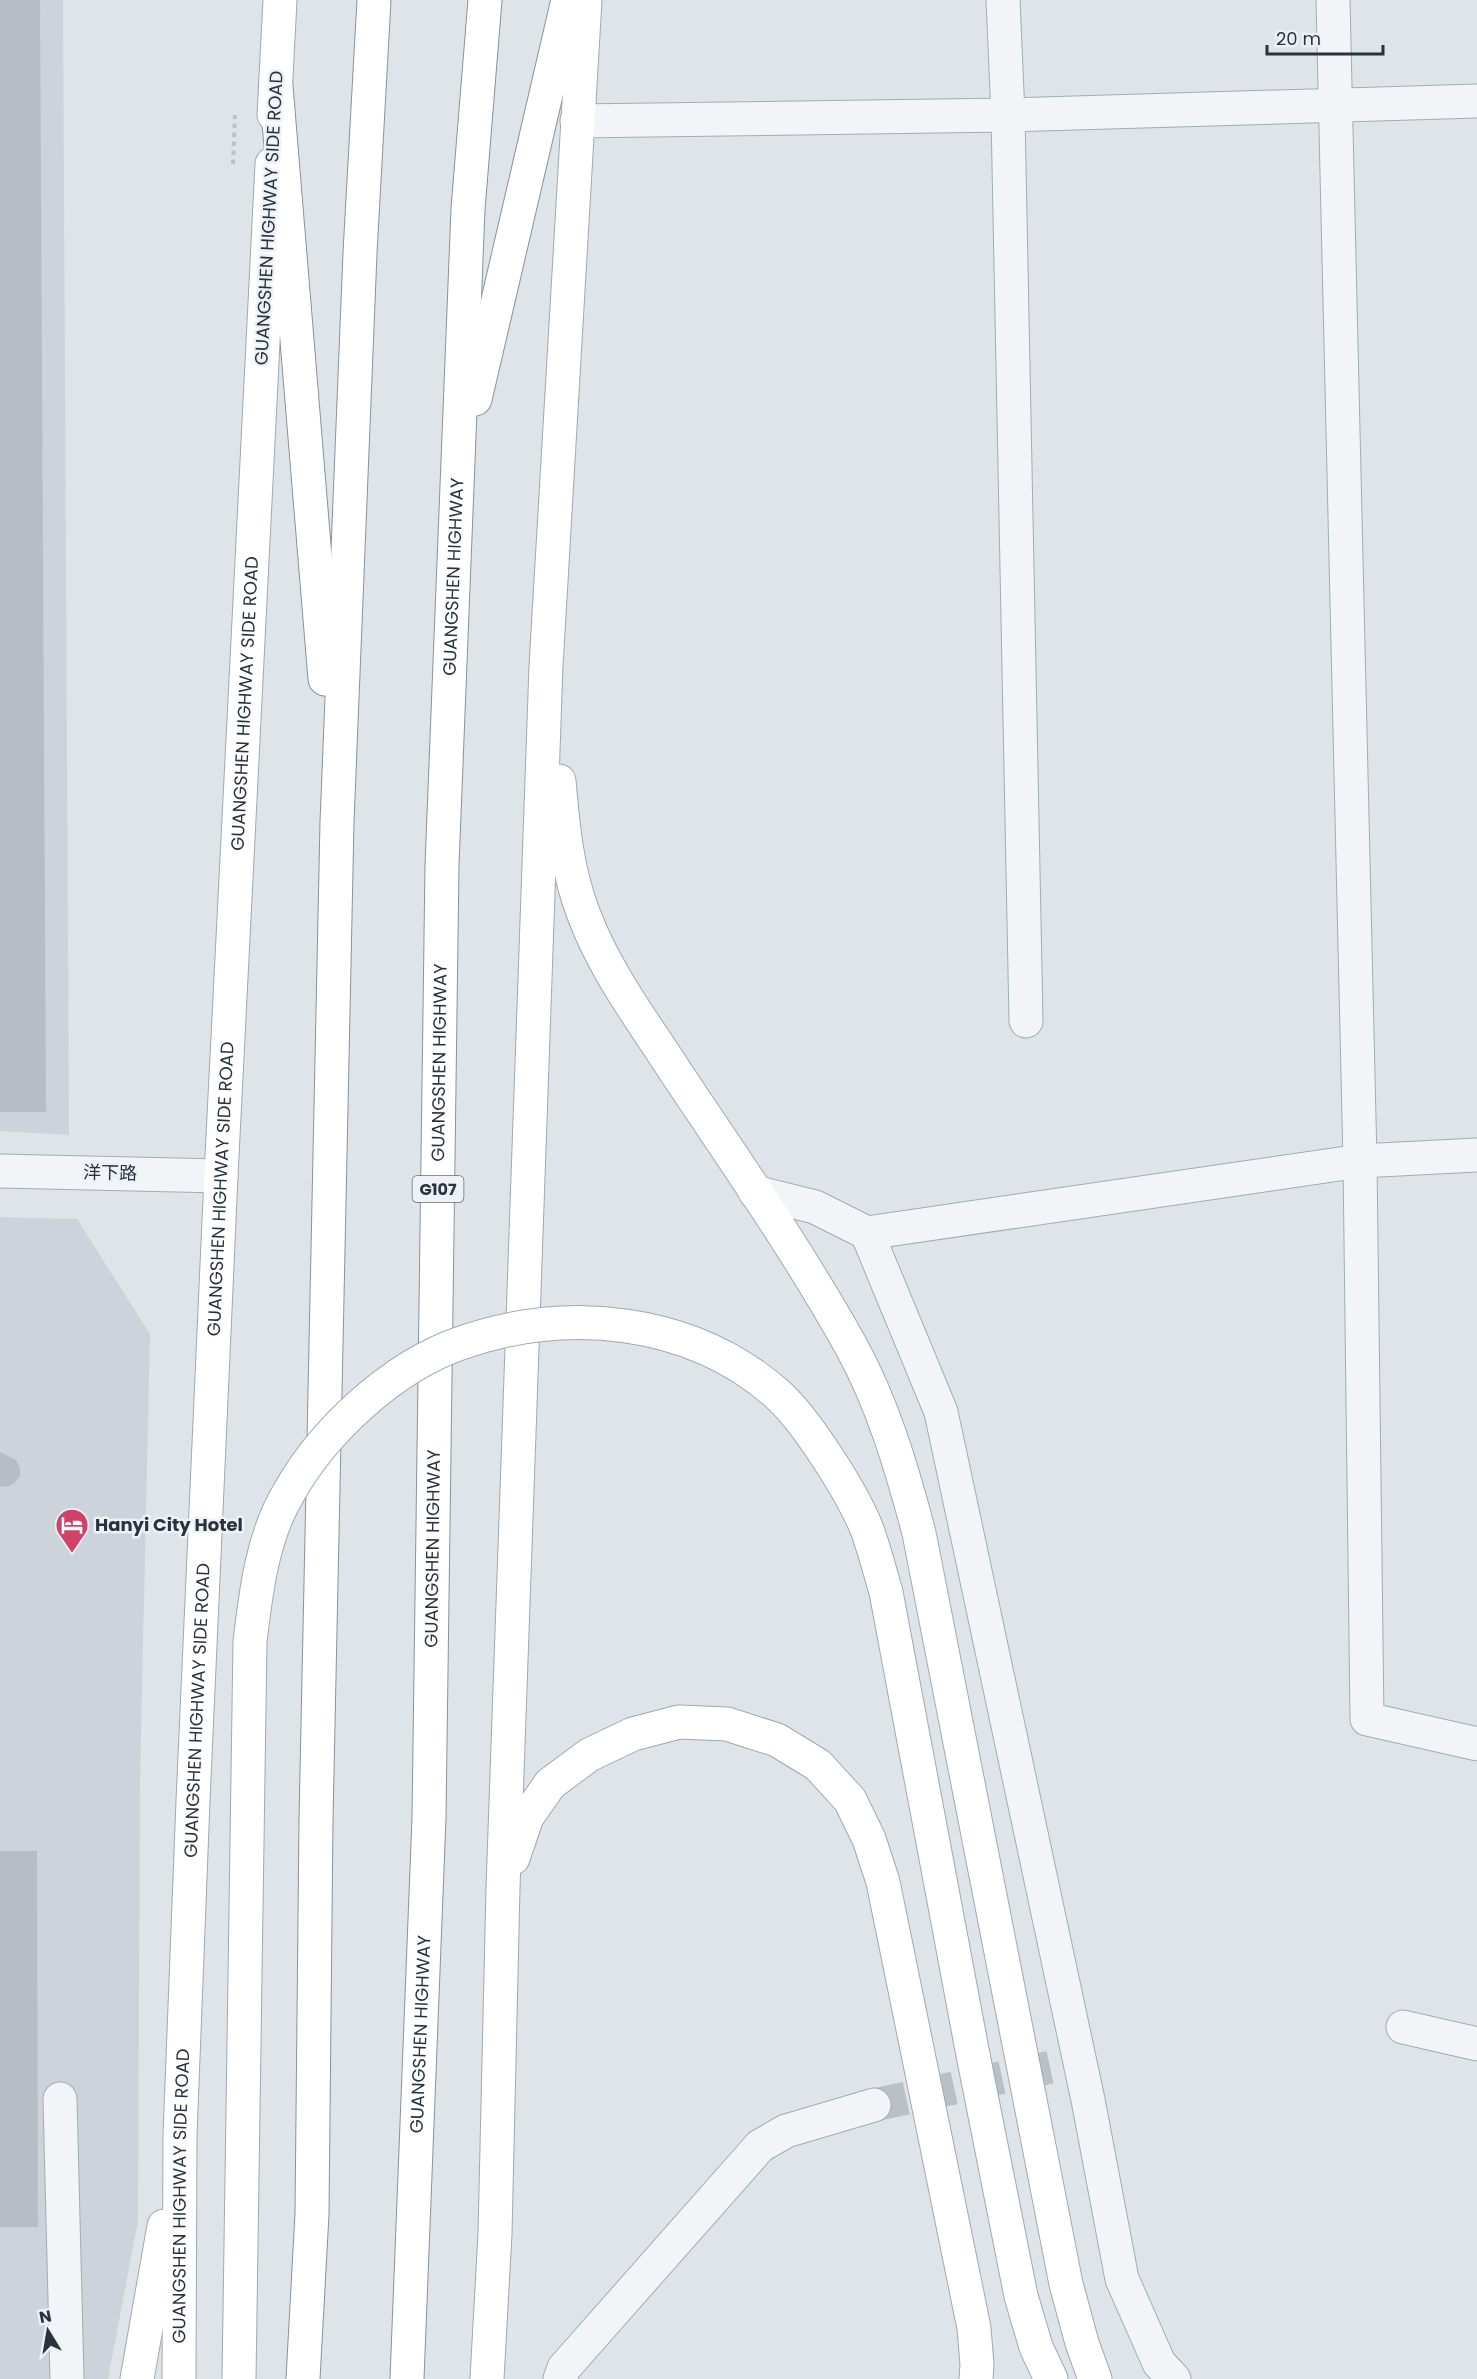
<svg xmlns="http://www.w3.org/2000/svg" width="1477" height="2379" font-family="Poppins,'Noto Sans SC',sans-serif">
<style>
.built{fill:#cdd3da}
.building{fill:#b6bdc5}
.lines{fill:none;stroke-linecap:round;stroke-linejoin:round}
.minor-tunnel{stroke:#bac1c6;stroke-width:33;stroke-dasharray:33 16;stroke-linecap:butt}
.minor-casing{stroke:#a4abb2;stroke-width:35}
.major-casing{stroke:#9ea9b4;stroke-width:35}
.highway-casing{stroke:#86939f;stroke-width:35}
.path{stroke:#bdc2c7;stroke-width:4;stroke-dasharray:4.5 4.5;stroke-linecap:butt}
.minor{stroke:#f2f4f7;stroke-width:33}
.major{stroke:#fff;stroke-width:33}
.highway{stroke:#fff;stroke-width:33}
.major-bridge-casing{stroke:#9ea9b4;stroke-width:35;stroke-linecap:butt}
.major-bridge{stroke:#fff;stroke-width:33}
.labels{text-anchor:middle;stroke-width:5;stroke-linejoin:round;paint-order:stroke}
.shield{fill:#eef2f6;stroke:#636c76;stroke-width:1.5}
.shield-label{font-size:16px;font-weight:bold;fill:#28333f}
.street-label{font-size:18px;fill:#28333f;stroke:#eef2f6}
.poi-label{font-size:18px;font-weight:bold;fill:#28333f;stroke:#eef2f6;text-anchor:start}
</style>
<rect width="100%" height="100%" fill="#dfe4e8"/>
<g class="built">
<polygon points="0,0 63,0 69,1135 0,1131"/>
<polygon points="0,1217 77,1219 150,1334 140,1777 138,2221 108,2379 0,2379"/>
</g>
<g class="building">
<polygon points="0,0 40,0 46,1112 0,1112"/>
<polygon points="0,1452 16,1460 20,1468 20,1476 15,1483 7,1487 0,1486"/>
<polygon points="0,1851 37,1851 38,2227 0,2227"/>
</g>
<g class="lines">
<polyline class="minor-tunnel" points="874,2105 1080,2061"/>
<g class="minor-casing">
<g id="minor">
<polyline points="1003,0 1008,115 1026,1021"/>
<polyline points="1333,0 1360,1161 1367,1719 1477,1744"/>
<polyline points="577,121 1008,115 1477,101"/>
<polyline points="0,1171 221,1176"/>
<polyline points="755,1192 815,1207 867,1233 1360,1161 1477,1155"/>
<polyline points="867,1233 941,1412 1088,2100 1122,2279 1159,2363 1174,2379"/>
<polyline points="1403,2027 1477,2044"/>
<polyline points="60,2099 67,2379"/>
<polyline points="560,2379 564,2368 760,2146 786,2131 874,2105"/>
</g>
</g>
<g class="major-casing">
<g id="major">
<polyline points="274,115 280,0"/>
<path d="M559 781C563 826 567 872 584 915 605 971 642 1020 675 1071 735 1161 798 1251 851 1346 883 1404 902 1469 919 1533L1066 2284 1082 2343 1095 2379"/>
<polyline points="513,1858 527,1817 550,1784 589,1755 633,1734 679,1722 727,1724 777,1740 818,1765 850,1800 869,1839 883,1882 974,2328 977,2365 976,2379"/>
<polyline points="973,2055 1021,2296 1036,2347 1051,2379"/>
<polyline points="137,2379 164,2226"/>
<path id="s1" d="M179 2379 180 2135 193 1801 221 1176 272 164"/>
<polyline points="487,2379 495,2234 503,1888 546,666 585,0"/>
</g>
</g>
<g class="highway-casing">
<g id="highway">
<polyline points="276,86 325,679"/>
<polyline points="475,399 568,0"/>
<polyline points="303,2379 312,2214 316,1820 337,822 360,253 374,0"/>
<path id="s2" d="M407 2379 429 1818 442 865 468 209 485 0"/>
</g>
</g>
<polyline class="path" points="233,164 235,115"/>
<use href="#minor" class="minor"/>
<use href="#major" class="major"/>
<use href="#highway" class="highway"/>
<g class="major-bridge-casing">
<path id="major-bridge" d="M239 2379 250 1641C256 1592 262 1538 288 1494 323 1431 392 1367 461 1343 567 1306 690 1318 776 1393 806 1419 854 1495 868 1532 875 1552 880 1572 886 1592L973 2055"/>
</g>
<use href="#major-bridge" class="major-bridge"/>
</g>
<defs>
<g id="hotel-pin" transform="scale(1.725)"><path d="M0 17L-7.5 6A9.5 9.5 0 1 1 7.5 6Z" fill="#ce4367" stroke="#eef2f6"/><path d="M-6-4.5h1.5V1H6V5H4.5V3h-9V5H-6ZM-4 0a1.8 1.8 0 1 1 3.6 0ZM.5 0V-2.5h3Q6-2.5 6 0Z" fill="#fff"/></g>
</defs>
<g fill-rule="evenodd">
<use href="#hotel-pin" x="72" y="1525"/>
</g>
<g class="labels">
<rect class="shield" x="412.5" y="1176" width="51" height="26" rx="4.5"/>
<g class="shield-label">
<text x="438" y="1195">G107</text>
</g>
<g class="street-label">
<text transform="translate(269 218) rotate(-87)" y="6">GUANGSHEN HIGHWAY SIDE ROAD</text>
<text dy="6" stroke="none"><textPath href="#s2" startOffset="1803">GUANGSHEN HIGHWAY</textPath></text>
<text dy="6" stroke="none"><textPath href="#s1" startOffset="1677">GUANGSHEN HIGHWAY SIDE ROAD</textPath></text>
<text dy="6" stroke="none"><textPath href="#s2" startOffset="1317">GUANGSHEN HIGHWAY</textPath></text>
<text transform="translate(110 1173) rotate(1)" y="6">洋下路</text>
<text dy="6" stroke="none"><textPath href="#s1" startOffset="1191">GUANGSHEN HIGHWAY SIDE ROAD</textPath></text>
<text dy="6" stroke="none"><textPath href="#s2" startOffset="831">GUANGSHEN HIGHWAY</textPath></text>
<text dy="6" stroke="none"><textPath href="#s1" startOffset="669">GUANGSHEN HIGHWAY SIDE ROAD</textPath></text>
<text dy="6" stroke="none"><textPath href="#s2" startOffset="345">GUANGSHEN HIGHWAY</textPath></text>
<text dy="6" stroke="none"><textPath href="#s1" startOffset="183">GUANGSHEN HIGHWAY SIDE ROAD</textPath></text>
</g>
<g class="poi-label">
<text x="95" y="1531">Hanyi City Hotel</text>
</g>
</g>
<g transform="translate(48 2331) rotate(349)" stroke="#eef2f6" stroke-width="4.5" paint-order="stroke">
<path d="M0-4.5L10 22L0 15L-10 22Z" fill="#28333f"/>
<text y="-9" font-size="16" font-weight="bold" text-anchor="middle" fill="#28333f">N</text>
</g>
<path d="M1267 45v9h116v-9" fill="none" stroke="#28333f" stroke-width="3"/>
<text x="1276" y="45" font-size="18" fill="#28333f" stroke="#eef2f6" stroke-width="4.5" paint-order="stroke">20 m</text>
</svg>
